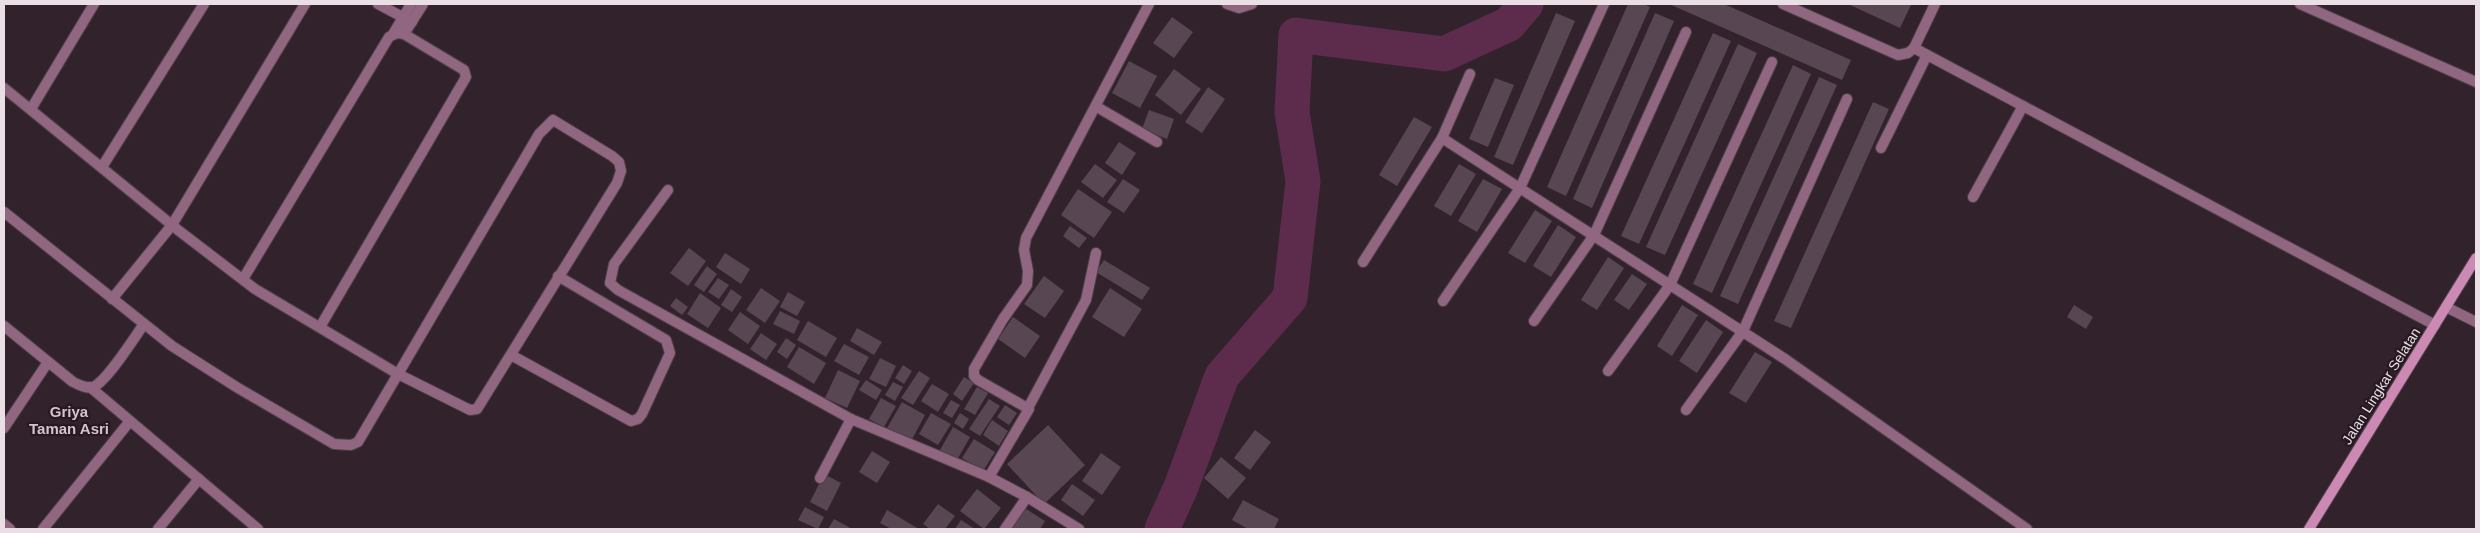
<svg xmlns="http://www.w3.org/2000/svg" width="2480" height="533" font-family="Arial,sans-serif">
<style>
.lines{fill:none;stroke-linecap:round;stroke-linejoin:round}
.river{stroke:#5d2c4d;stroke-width:35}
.building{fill:#584752}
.street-casing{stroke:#4e4049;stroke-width:12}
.secondary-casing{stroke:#4e4049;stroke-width:12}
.street{stroke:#906681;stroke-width:10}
.secondary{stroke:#cc89b4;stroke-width:10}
.labels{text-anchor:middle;stroke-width:4.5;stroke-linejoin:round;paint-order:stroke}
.street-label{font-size:14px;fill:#e9dfe5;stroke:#271821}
.neighbourhood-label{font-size:15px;font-weight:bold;fill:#d6c2ce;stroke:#271821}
</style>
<rect width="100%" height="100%" fill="#31222b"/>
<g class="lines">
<polyline class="river" points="1162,529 1181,487 1222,376 1290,298 1303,181 1292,112 1296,35 1444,54 1509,24 1526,4"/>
</g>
<g class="building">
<polygon points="1628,4 1644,4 1650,7 1566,196 1547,187"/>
<polygon points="1669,4 1724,4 1851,60 1842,80"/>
<polygon points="1848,4 1907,4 1911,5 1900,28"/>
<polygon points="1556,13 1575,21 1513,165 1494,157"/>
<polygon points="1655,13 1674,21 1592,208 1573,199"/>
<polygon points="1172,17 1193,32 1174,58 1153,43"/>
<polygon points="1713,33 1731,41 1639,244 1621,236"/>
<polygon points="1738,44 1757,53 1665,255 1646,247"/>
<polygon points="1129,61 1157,76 1140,108 1112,93"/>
<polygon points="1793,65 1811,74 1712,293 1693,284"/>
<polygon points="1174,69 1201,89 1181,115 1155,95"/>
<polygon points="1819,77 1837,85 1738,304 1720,296"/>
<polygon points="1495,78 1514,85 1488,147 1469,139"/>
<polygon points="1208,87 1225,99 1202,133 1185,122"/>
<polygon points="1873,102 1889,109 1791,328 1774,321"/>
<polygon points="1149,110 1174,119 1167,139 1142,129"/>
<polygon points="1414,117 1432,127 1397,186 1379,175"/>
<polygon points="1119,142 1136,153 1122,175 1105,163"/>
<polygon points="1095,164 1117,180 1103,198 1081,182"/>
<polygon points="1459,164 1476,174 1451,216 1434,206"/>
<polygon points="1123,179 1140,190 1124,213 1107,202"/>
<polygon points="1483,179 1502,189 1477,232 1458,221"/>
<polygon points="1078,189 1112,212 1094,238 1061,215"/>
<polygon points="1535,210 1552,221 1525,263 1508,253"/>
<polygon points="1558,225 1576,237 1551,277 1533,266"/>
<polygon points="1070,226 1087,238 1079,248 1063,236"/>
<polygon points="689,248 706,261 688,286 670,273"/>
<polygon points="725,253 750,269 741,284 716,267"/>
<polygon points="1608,257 1624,268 1597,310 1581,300"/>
<polygon points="1104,260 1150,288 1142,300 1096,272"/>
<polygon points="707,266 717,274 704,292 694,285"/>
<polygon points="1632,274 1647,284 1629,310 1614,300"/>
<polygon points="1044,276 1064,291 1045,318 1024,304"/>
<polygon points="718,278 729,285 719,299 708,292"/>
<polygon points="761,288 780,301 765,323 746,310"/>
<polygon points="1110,288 1142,309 1124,337 1092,317"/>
<polygon points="731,289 742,297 732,312 721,305"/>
<polygon points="788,292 805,302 797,316 780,307"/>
<polygon points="700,293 721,308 708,328 687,314"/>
<polygon points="676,298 688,307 682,315 670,306"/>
<polygon points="1682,305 1698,315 1672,356 1657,346"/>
<polygon points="2074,305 2093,317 2086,329 2067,317"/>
<polygon points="780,311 800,321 794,334 773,324"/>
<polygon points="740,312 760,326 748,344 728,330"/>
<polygon points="1013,317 1040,336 1025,358 998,339"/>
<polygon points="1706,320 1723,332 1697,373 1679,361"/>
<polygon points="808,321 837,338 826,357 797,340"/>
<polygon points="857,328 882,342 874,355 850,341"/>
<polygon points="761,333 777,344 766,360 750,349"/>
<polygon points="786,338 796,345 787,359 777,352"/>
<polygon points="844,344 869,357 859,375 834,361"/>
<polygon points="799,347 826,363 814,384 787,367"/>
<polygon points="1755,352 1772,362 1746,403 1729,393"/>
<polygon points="880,358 896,366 886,387 869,379"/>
<polygon points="903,365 912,371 904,384 895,378"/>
<polygon points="838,370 860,381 847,408 825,398"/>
<polygon points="919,371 930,378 913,405 901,398"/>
<polygon points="964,377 974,383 962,401 953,394"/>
<polygon points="866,380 882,390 876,400 859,390"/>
<polygon points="893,382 903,387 895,401 885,395"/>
<polygon points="932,384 949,394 938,412 921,401"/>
<polygon points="977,387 988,393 975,415 964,409"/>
<polygon points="881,398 896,406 884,427 869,419"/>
<polygon points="989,399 1000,406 980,436 969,429"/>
<polygon points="951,400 960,405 952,418 943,413"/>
<polygon points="902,402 925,415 910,443 886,430"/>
<polygon points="1005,405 1017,413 1009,425 997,417"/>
<polygon points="931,413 951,424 938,445 919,434"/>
<polygon points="960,413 969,419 963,429 954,423"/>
<polygon points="992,420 1008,431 999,446 983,435"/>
<polygon points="1048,425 1085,465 1044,504 1007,464"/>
<polygon points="953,427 970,437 957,460 940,450"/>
<polygon points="1255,430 1271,442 1250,470 1234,458"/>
<polygon points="974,439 995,452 983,471 962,458"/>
<polygon points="872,451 890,462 877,483 859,472"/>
<polygon points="1101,453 1121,467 1102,495 1082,481"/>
<polygon points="1221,457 1246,478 1228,499 1204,478"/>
<polygon points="824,474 841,483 827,511 810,502"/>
<polygon points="1072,484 1095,500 1083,516 1061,500"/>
<polygon points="977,489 1001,508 984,529 960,511"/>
<polygon points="1243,500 1279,519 1274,529 1248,529 1232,520"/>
<polygon points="938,504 955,516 945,529 930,529 923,524"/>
<polygon points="805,507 824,517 818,529 798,520"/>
<polygon points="1023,507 1045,521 1040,529 1009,529"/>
<polygon points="887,510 919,529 891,529 880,523"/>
<polygon points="834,519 852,529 828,529"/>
<polygon points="961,520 975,529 955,529"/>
</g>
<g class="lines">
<g class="street-casing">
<g id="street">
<polyline points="378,4 412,22"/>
<polyline points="1227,4 1239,8 1252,4"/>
<polyline points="1783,4 1898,55 1908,53 1914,48 1935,4"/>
<polyline points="2300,4 2476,82"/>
<polyline points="393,34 411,4"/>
<polyline points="404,34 423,4"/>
<polyline points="1914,48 2435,325"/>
<polyline points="4,88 178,230 255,289 398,374 358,442 351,445 334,444 238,388 172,346 4,212"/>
<polyline points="1097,107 1157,142"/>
<polyline points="31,109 94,4"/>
<polygon points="553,120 612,156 619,162 621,171 617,183 477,409 470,410 398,374 539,134"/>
<polyline points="1442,138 1785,359 2027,529"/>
<polyline points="1881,148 1927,55"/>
<polyline points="102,167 204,4"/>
<polyline points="668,190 614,264 610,283 618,290 851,419 989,477 1027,497 1079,529"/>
<polyline points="1973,197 2023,106"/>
<polyline points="1363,262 1442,138 1470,74"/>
<polyline points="243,279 389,37 397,33 404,34 464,70 466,77 320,327"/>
<polyline points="112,299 172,225 305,4"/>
<polyline points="1443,301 1520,188 1604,4"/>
<polyline points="2446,307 2476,322"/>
<polyline points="1534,321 1594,235 1686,32"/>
<path d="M4 326 73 382C80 385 88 390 95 386 109 378 134 338 144 324"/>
<polyline points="511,355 631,421 638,419 642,414 670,353 666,340 558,276"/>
<polyline points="1608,371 1670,285 1772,62"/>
<polyline points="90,387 258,529"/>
<polyline points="1028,408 1086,300 1096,253"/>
<polyline points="1686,410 1743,331 1847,99"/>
<polyline points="4,428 48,362"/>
<polyline points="989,477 1029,409 978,380 974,376 974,369 1003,319 1027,285 1028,271 1024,250 1026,238 1149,4"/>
<polyline points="820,478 851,419"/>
<polyline points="4,524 10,529"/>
<polyline points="43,529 130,421"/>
<polyline points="158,529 199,479"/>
<polyline points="1005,529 1027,497"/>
</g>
</g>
<g class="secondary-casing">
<polyline id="secondary" points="2309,529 2476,258"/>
</g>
<use href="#street" class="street"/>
<use href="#secondary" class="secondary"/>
</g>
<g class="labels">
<g class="street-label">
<text transform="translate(2381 386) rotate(-58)" y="5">Jalan Lingkar Selatan</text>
</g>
<g class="neighbourhood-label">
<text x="69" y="417">Griya<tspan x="69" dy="17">Taman Asri</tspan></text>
</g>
</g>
<rect width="2480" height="533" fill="none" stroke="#e9dfe5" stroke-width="10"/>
</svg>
